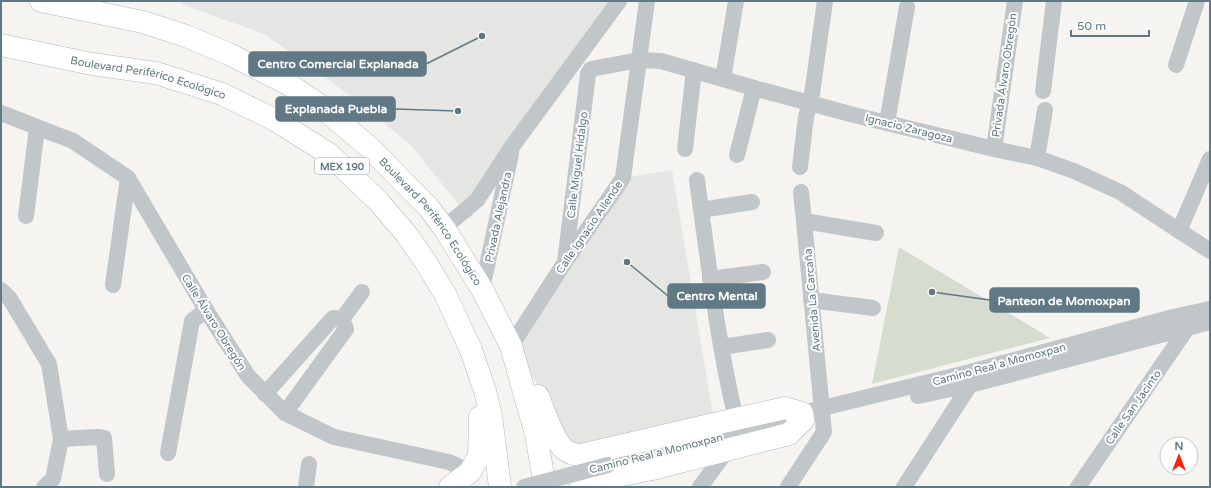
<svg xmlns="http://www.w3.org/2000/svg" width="1211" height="488" font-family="'Varela Round',sans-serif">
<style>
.built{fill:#e5e5e3}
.green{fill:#d6dcd0}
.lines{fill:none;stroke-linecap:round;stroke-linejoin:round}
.highway-casing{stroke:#b3b8ba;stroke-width:23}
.minor{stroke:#c1c6c9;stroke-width:16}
.highway{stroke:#fff;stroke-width:22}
.minor-bridge{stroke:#c1c6c9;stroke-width:16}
.labels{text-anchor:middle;stroke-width:4;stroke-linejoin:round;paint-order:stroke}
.shield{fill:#fff;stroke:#90a1a9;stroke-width:1}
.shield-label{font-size:10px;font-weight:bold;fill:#607984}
.street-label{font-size:11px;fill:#607984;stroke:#fff}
.leader{fill:none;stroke:#607984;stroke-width:1.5}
.callout-dot{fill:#607984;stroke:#fff;stroke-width:1.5}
.callout{fill:#607984;stroke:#607984;stroke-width:1.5}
.callout-label{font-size:12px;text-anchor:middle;font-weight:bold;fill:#fff}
</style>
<rect width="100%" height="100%" fill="#f5f4f0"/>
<g class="built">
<polygon points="183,1 629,1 470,219 411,145 324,76 264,34 181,4"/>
<polygon points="672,170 714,421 578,450 560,438 536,381 511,346 623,178"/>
</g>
<polygon class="green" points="899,247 1050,338 872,384"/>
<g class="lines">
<g class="highway-casing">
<g id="highway">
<path id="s1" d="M41 1 143 22 186 36 229 54 290 85 318 104 370 148 429 208 444 228 482 289 511 346 536 434 545 487"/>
<path id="s2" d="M1 45 92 64 156 73 222 94 275 120 329 154 379 202 407 235 425 261 445 294 471 350 485 391 491 416 500 487"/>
<path d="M538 396C543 409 554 441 564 449 569 453 575 455 581 455L736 419 785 408 802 413 803 420 789 434 652 469 588 482 581 487"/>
<polyline points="450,487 470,472 479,456 480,417"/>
</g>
</g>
<g class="minor">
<polyline points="1176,65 1197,1"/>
<polyline points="723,79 736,1"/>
<polyline points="1043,91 1054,1"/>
<polyline points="1,113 73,141 128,178 206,310 248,376 285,413 334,437 449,462 470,472"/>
<polyline points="887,123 907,7"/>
<polyline points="685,149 694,70"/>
<polyline points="994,149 1015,1"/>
<polyline points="737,155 754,88"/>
<polyline points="1037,158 1045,110"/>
<polyline points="800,167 806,117 812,94 825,1"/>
<path d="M697 180C708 259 717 340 736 419"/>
<polyline points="701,210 752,202"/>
<polyline points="26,216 37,128"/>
<polyline points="804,221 876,233"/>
<polyline points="444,228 477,200 513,145 619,1"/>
<polyline points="1179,231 1210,159"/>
<polyline points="565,262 588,74 591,69 639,60 661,61 754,88 854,115 994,149 1037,158 1074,171 1120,192 1210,251"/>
<polyline points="710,279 763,272"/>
<polyline points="113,285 128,178"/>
<polyline points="482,289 511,154"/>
<polyline points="1,290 10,299 49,364 61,439 53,479 44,487"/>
<polyline points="811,300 873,308"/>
<polyline points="342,319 362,292"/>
<polyline points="511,346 565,262 623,178 647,1"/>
<polyline points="722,347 768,340"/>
<polyline points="265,394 333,318 342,319"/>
<polyline points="918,396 970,385 1210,322"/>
<polyline points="285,413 346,329 342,319"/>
<polyline points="61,439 98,437 104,438 107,474"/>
<polyline points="168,453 192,321 206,310"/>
<polyline points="608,465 789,420 802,413 970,372 1173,317 1210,309"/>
<polyline points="306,487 309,464"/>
<polyline points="700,487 728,449"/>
<polyline points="788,487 824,432 804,221 801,192"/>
<polyline points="904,487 970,385 970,380"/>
<polyline points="1078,487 1188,327"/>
</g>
<use href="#highway" class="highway"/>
<polyline class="minor-bridge" points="524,487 608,465"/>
</g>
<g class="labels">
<rect class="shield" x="315" y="158" width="54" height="16" rx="3"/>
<g class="shield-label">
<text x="342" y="170">MEX 190</text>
</g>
<g class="street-label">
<text transform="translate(1004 75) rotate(-82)" y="4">Privada Álvaro Obregón</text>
<text dy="4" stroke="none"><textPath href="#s2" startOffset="151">Boulevard Periférico Ecológico</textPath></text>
<text transform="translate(909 128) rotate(14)" y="4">Ignacio Zaragoza</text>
<text transform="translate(577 165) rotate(-83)" y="4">Calle Miguel Hidalgo</text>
<text transform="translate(498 217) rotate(-78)" y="4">Privada Alejandra</text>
<text dy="4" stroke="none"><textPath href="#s1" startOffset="462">Boulevard Periférico Ecológico</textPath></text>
<text transform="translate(589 227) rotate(-56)" y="4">Calle Ignacio Allende</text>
<text transform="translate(812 300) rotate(-95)" y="4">Avenida La Carcaña</text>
<text transform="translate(214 322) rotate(58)" y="4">Calle Álvaro Obregón</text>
<text transform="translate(999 364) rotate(-15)" y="4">Camino Real a Momoxpan</text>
<text transform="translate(1133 407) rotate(-55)" y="4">Calle San Jacinto</text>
<text transform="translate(656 453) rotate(-14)" y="4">Camino Real a Momoxpan</text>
</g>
</g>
<path class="leader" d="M482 36L426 64M458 111L395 109M627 262L668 296M932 292L990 300"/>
<g class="callout-dot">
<circle cx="482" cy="36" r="4"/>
<circle cx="458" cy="111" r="4"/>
<circle cx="627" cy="262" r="4"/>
<circle cx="932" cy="292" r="4"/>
</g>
<g class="callout">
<rect x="249" y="52" width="177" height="24" rx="4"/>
<rect x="276" y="97" width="119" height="24" rx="4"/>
<rect x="668" y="284" width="97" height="24" rx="4"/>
<rect x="990" y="288" width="149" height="24" rx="4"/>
</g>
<g class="callout-label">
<text x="338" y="68">Centro Comercial Explanada</text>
<text x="336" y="113">Explanada Puebla</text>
<text x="717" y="300">Centro Mental</text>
<text x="1064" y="305">Panteon de Momoxpan</text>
</g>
<rect width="1211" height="488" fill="none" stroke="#607984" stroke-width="4"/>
<g transform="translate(1179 456)"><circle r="19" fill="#ffffff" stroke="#bfc9ce"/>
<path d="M0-3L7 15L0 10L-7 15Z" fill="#f32711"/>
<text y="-6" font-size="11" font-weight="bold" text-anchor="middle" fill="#607984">N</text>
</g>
<path d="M1071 30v6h78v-6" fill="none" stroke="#607984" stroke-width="2"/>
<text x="1077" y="30" font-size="12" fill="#607984" stroke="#ffffff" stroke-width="3" paint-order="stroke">50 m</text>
</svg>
